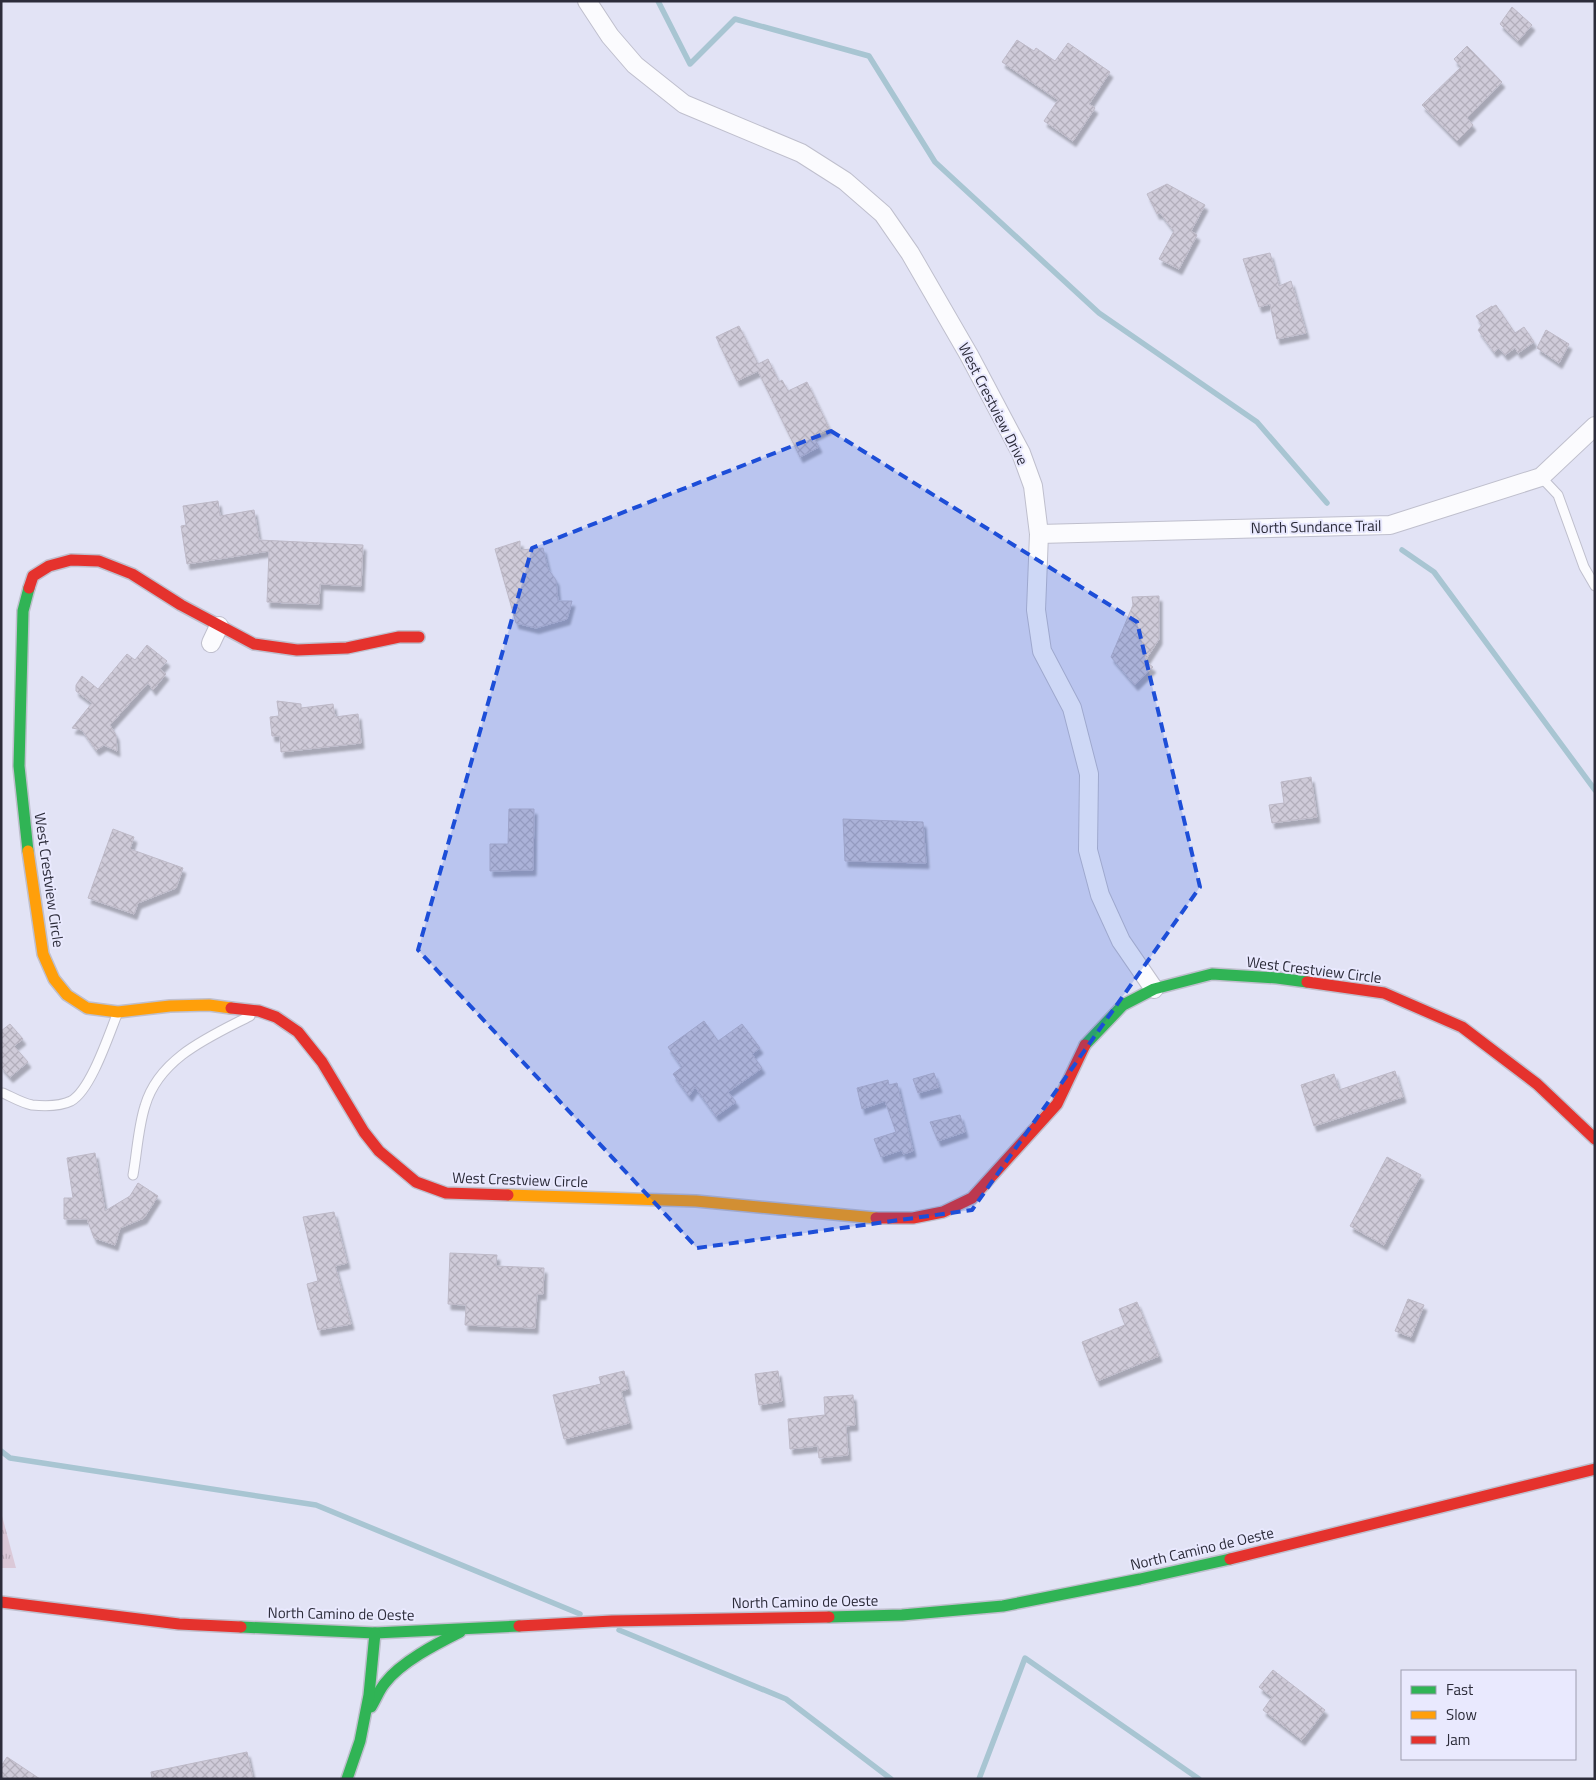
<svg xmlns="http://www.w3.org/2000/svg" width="1596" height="1780" font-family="'Titillium Web',sans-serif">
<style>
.grass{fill:url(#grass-tufts)}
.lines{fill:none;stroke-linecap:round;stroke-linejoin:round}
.stream{stroke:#a8c5d2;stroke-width:5.5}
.building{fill:url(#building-cross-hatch);stroke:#bdb9c7;filter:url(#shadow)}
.lane-casing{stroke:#bfbfcd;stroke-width:11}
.street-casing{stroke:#bfbfcd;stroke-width:20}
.fast-casing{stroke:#bfbfcd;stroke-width:14}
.slow-casing{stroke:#bfbfcd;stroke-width:14}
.jam-casing{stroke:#bfbfcd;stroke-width:14}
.lane{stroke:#fbfbfe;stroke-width:9}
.street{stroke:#fbfbfe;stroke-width:18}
.fast{stroke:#30b455;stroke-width:11}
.slow{stroke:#ff9f0a;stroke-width:11}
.jam{stroke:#e5322d;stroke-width:11}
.marked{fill:#1d4ed8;fill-opacity:0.2;stroke:#1d4ed8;stroke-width:4;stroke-dasharray:10 6;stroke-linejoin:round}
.labels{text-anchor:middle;stroke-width:4;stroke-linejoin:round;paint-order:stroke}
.street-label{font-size:15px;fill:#2c2c3a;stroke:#e9e9fe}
</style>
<defs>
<pattern id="grass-tufts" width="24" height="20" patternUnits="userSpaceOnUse" patternTransform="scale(1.25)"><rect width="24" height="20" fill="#dbc9d8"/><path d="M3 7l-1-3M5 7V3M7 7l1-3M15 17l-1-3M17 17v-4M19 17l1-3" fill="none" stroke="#bcadba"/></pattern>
<pattern id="building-cross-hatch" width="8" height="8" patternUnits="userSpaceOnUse" patternTransform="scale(1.25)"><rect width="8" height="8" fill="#cfcbd9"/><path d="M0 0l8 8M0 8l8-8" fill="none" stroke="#b2aebb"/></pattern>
<filter id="shadow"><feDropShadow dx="3" dy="5.5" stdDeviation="1" flood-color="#0004"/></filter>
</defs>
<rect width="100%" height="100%" fill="#e2e3f5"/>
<polygon class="grass" points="1,1512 16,1568 1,1568"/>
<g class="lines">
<g class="stream">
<polyline points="658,1 690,64 735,19 869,56 935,162 1099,313 1257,422 1327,503"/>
<polyline points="1402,550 1434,572 1595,790"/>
<polyline points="1,1451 10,1458 316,1505 580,1614"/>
<polyline points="619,1630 786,1699 891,1779"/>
<polyline points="979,1779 1025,1658 1199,1779"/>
</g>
</g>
<g class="building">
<polygon points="1512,7 1532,25 1518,41 1500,24"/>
<polygon points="1017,40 1034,51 1036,48 1055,61 1068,43 1110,72 1089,104 1095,108 1073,141 1044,121 1058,100 1002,62"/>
<polygon points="1467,46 1502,82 1467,118 1473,125 1457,141 1422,105 1461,67 1454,59"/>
<polygon points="1167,184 1205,205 1191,231 1197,235 1179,269 1159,259 1174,231 1160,213 1157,214 1147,194"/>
<polygon points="1270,253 1279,286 1291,281 1306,333 1277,339 1270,304 1259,307 1243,259"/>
<polygon points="1496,305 1515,333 1524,327 1534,342 1518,353 1515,348 1505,355 1499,348 1494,352 1478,330 1482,325 1476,316 1492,306 1492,307"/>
<polygon points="739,326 758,364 768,359 779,382 782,380 788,391 807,382 829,428 813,436 819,447 800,457 758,371 737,381 716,337"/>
<polygon points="1546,330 1569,344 1559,363 1537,348"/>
<polygon points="218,501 220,516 254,510 259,540 363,545 361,586 320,584 319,604 267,602 269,551 187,564 181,526 186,525 183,506"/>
<polygon points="520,541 520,550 543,548 548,569 556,580 558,601 572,601 567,619 536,628 516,623 495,549"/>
<polygon points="1159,596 1159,639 1145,661 1153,667 1135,685 1111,657 1133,605 1132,597"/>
<polygon points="147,645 167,661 160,669 166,674 153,690 148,683 110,725 116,735 117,751 104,745 96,750 82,730 72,728 92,703 76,691 76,685 82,676 98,689 127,654 135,660"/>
<polygon points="277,701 301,704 301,708 333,704 335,717 358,714 361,743 281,752 280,736 272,736 270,717 279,716"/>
<polygon points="1311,777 1317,817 1272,823 1269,805 1284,803 1281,782"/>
<polygon points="509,809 534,809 533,870 490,871 490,844 508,844"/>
<polygon points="843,819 923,822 926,863 845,861"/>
<polygon points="113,829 134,837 130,849 183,868 176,888 138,903 134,914 88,898"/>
<polygon points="704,1021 718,1041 742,1024 760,1048 752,1054 762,1068 728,1092 736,1102 716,1116 695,1087 689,1096 673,1074 682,1067 668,1047"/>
<polygon points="10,1024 23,1039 14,1046 28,1062 10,1077 1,1067 1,1031"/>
<polygon points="1395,1071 1403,1097 1314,1126 1301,1085 1334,1074 1339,1090"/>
<polygon points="934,1073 939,1087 918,1093 913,1079"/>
<polygon points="888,1080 889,1085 897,1083 913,1151 903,1154 902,1150 881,1157 874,1139 896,1132 885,1101 862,1109 857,1088"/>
<polygon points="960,1115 965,1132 938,1141 930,1122"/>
<polygon points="95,1153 105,1211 130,1196 138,1183 158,1196 144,1218 120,1228 115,1245 94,1238 87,1219 64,1219 64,1198 73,1198 67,1158"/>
<polygon points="1387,1157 1421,1175 1384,1245 1350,1226"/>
<polygon points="334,1212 347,1263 335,1266 351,1324 318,1330 307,1284 318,1281 303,1217"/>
<polygon points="450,1253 497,1255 496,1266 544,1268 543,1294 537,1294 535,1328 465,1325 466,1305 448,1304"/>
<polygon points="1408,1299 1424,1305 1411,1337 1395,1331"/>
<polygon points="1137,1302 1159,1356 1097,1381 1082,1342 1125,1325 1119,1309"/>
<polygon points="624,1371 628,1389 621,1391 629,1423 564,1439 553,1395 601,1384 599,1377"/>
<polygon points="778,1371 782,1401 759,1405 755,1374"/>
<polygon points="853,1395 855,1425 846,1426 848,1455 819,1458 818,1446 790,1449 788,1419 825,1415 824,1397"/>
<polygon points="1273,1670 1325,1710 1302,1740 1263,1710 1272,1697 1259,1687"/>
<polygon points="247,1752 253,1779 152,1779 151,1772"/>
<polygon points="7,1757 40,1779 1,1779 1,1766"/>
</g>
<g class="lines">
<g class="lane-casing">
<g id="lane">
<polyline points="1541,477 1558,495 1584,567 1595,586"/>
<path d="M3 1093C12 1097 22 1103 32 1105 43 1106 61 1106 71 1101 91 1090 109 1034 118 1012"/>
<path d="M133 1175C137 1153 138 1128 145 1106 159 1058 209 1037 250 1016"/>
</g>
</g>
<g class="street-casing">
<g id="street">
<polyline points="587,1 610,36 635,65 684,104 801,153 845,181 883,214 910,253 969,355 1021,453 1033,486 1039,534 1036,610 1042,651 1072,708 1089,774 1088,850 1100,895 1121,941 1154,989"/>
<polyline points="1039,534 1390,525 1541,477 1595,426"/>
<polyline points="211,643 219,626"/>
</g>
</g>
<g class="fast-casing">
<g id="fast">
<polyline points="28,851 19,766 23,611 29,588"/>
<polyline points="1085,1045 1123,1005 1154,989 1212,974 1277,978 1307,982"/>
<polyline points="829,1617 902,1615 1003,1606 1140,1579 1230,1559"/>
<polyline points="241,1627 375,1633 519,1626"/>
<path d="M371 1707C376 1699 379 1690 385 1683 401 1662 436 1644 460 1632"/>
<polyline points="347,1779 360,1741 369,1695 375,1633"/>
</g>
</g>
<g class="slow-casing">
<g id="slow">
<polyline points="28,851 43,954 54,979 67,995 87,1008 118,1012 170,1006 209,1005 231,1008"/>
<polyline points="508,1195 696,1201 876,1218"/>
</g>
</g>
<g class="jam-casing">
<g id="jam">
<polyline points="29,588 33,576 49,566 71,560 99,561 132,574 181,605 254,644 297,650 347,648 399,637 419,637"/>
<polyline points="1307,982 1384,993 1462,1027 1537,1084 1595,1139"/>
<polyline points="231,1008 259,1011 276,1017 298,1032 322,1062 364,1132 379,1151 416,1182 446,1193 508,1195"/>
<polyline points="876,1218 913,1218 943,1212 972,1198 1057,1104 1085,1045"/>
<polyline points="1230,1559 1595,1469"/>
<polyline points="1,1602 179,1624 241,1627"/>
<polyline points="519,1626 612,1621 829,1617"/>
</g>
</g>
<use href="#lane" class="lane"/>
<use href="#street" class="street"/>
<use href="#fast" class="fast"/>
<use href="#slow" class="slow"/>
<use href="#jam" class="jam"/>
</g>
<path class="marked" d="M831 431 1137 622 1200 887 972 1210 697 1248 418 950 532 548Z"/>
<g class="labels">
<g class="street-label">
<text transform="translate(993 404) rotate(63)" y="5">West Crestview Drive</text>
<text transform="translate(1316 527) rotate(-1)" y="5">North Sundance Trail</text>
<text transform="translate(49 880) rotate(82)" y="5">West Crestview Circle</text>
<text transform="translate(1314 970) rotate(7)" y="5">West Crestview Circle</text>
<text transform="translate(520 1180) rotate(2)" y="5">West Crestview Circle</text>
<text transform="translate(1202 1549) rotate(-13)" y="5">North Camino de Oeste</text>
<text transform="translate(805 1602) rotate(-1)" y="5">North Camino de Oeste</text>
<text transform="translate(341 1614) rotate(1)" y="5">North Camino de Oeste</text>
</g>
</g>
<rect width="1596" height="1780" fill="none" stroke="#2c2c3a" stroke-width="5"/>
<rect x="1401" y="1670" width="175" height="90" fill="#e9e9fe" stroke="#9d9db0"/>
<rect x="1411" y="1686" width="25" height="8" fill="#30b455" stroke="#9d9db0"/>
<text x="1446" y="1695" font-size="15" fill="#2c2c3a">Fast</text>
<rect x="1411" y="1711" width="25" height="8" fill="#ff9f0a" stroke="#9d9db0"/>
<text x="1446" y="1720" font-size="15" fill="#2c2c3a">Slow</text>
<rect x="1411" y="1736" width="25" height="8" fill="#e5322d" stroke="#9d9db0"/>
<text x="1446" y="1745" font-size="15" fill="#2c2c3a">Jam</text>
</svg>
